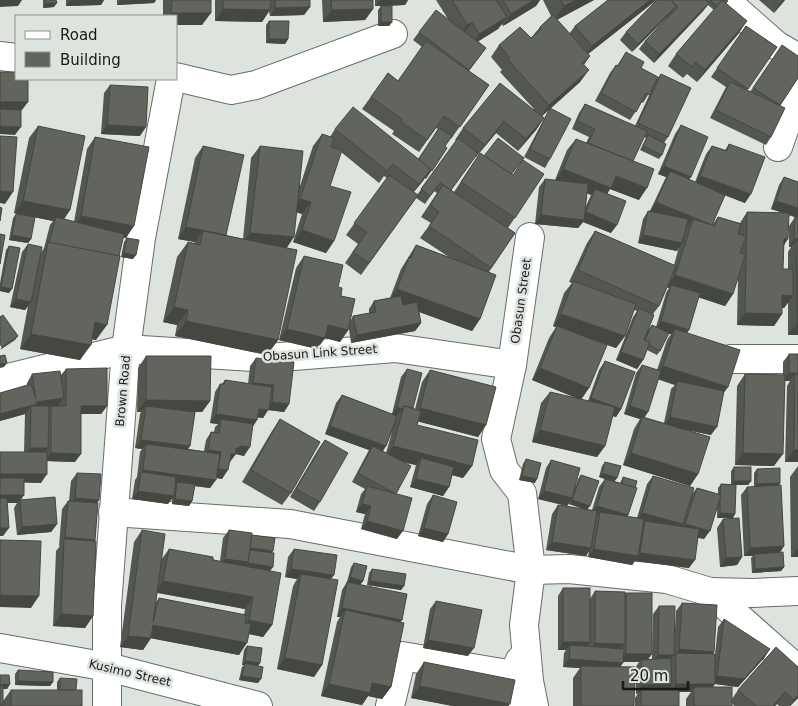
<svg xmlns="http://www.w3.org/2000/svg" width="798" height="706" font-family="'DejaVu Sans',sans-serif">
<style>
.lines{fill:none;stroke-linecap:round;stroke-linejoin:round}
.minor-casing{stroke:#666e68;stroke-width:30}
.minor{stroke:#fff;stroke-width:28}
.wall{fill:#545750;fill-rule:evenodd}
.shaded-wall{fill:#454741}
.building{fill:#62655d;stroke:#454741}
.labels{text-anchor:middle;stroke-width:5;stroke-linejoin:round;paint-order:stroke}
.street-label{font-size:12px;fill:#171a18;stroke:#dce4dd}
</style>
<rect width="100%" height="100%" fill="#dce4dd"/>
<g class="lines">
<g class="minor-casing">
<g id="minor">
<polyline points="725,0 776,45 798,58"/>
<polyline points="0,56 16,58"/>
<polyline points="176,77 231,90 256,85 393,34"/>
<polyline points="778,147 798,90"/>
<polyline points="530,237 512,365 496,439 504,470 522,493 531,570 524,625 529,681 534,706"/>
<polyline points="731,359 798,359"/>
<polyline points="0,380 126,349 268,358 395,348 512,365"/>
<polyline points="113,512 290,524 531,570 569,569 667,579 710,592 798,670"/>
<polyline points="710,592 753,593 798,591"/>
<polyline points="0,648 108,667 258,706"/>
<polyline points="107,706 107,606 126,349 141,238 171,79"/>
<polyline points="390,706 402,656 513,675"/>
<polyline points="511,706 513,675 520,660"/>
</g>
</g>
<use href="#minor" class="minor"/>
</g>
<g class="wall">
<polygon points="43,0 56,0 54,7 43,8"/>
<polygon points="66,0 104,0 101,5 66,6"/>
<polygon points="117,0 156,0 154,3 117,5"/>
<polygon points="163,0 211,0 202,25 176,16 163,16"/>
<polygon points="215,0 310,0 310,7 304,15 270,16 269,11 262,22 215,21"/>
<polygon points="322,0 373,0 373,9 365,20 323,22"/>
<polygon points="375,0 408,0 405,5 385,6 392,22 389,26 378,26 378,10 381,6 375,6"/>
<polygon points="436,0 540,0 536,6 503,26 502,24 498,29 478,41 486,48 469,71 489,85 451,139 451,138 445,146 447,148 426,179 425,178 414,192 417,195 456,141 455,140 463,128 534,109 500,72 502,70 491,57 499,45 531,38 540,27 551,16 543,0 594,0 557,20 569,34 575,26 608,0 656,0 654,2 588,54 590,56 584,65 580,82 551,108 550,159 545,168 524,157 545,117 550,109 542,116 544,118 536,130 518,151 496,133 476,157 475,157 451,190 454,192 472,165 484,156 524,158 512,174 513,175 544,174 508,228 515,233 489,272 480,319 472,331 419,312 421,323 415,331 351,343 349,329 340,342 325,338 317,349 279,340 296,268 304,256 338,287 341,296 351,320 353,316 369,313 369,309 374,301 390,298 401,269 416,245 449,257 420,238 431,223 421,217 437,193 434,191 425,204 416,198 361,275 345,263 358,244 346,235 387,178 384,176 379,183 341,152 330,186 334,241 326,253 293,242 302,214 297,212 287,248 278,340 267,355 175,336 177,325 163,322 177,257 188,242 194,243 195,242 178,239 195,158 203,146 226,235 243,239 251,158 260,146 300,186 313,146 322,134 330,137 335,129 418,159 438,129 436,128 419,152 392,134 394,131 362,109 388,73 398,81 422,47 413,40 419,32 448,19"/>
<polygon points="657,0 726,0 726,3 739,33 697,82 687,74 683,78 668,66 676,54 714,10 708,5 703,11 654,63 639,49 645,41 671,13 632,52 620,40 626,32"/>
<polygon points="759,0 785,0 774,13"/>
<polygon points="269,21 288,39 285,44 266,43 266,25"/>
<polygon points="746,26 777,47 747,90 750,92 782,45 798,78 780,106 771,137 766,145 710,118 726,87 711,77"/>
<path d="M626 52 641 68 657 79 661 74 668 137 664 143 662 155 659 159 640 150 646 138 644 137 633 161 639 200 610 189 607 194 611 233 583 222 578 228 535 224 539 187 545 179 555 180 567 150 576 139 586 143 589 137 572 129 579 113 585 104 635 126 653 87 643 103 642 102 630 120 595 101 610 73 616 65 617 66ZM587 193 591 195 585 208Z"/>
<polygon points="110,85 140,136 101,134 104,93"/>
<path d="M681 125 689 180 695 182 706 154 712 146 725 150 729 144 745 203 725 195 712 225 718 217 740 223 747 212 784 213 771 209 779 185 784 177 798 182V335H788V302L784 308H782V314L774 326 737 325 738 278 733 294 725 306 698 297 689 330 687 332 728 387 724 392 711 435 686 430 698 474 690 486 623 465 634 429 640 419 624 414 636 373 642 365 657 370 667 340 671 334H668L660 351 657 355 647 350 643 360 637 369 616 360 633 317 637 311 634 310 625 336 616 348 595 341 581 399 588 401 599 370 605 361 621 409 616 417 612 416 605 446 597 457 532 442 541 403 550 392 579 399 532 380 549 338 556 327 553 326 564 293 572 283 569 282 587 243 595 231 674 265 679 247 677 251 638 243 643 219 648 211 653 212 650 211 666 177 658 174 675 134ZM789 215 797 218 795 217 789 226V247H791L788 252V269H783L784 246ZM667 287 669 288 666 293 656 327 652 325 648 330 653 314 659 306ZM658 379 675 385 671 389 664 423 644 417Z"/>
<polygon points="38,126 70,210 64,219 74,222 87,149 95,137 126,238 123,237 96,340 92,339 80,360 20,349 28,306 25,310 10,307 22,252 28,244 41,253 44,248 50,225 53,221 14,213 29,138"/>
<polygon points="16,214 31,239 28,243 9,240 13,218"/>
<polygon points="127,238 133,259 121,257 124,242"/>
<polygon points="9,246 9,293 0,291 0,283 6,250"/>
<polygon points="789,354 798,354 798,462 785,462 787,386 790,381 785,381 774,466 735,465 737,386 745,374 783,375 783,362"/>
<polygon points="146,356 210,401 202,412 195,412 190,446 188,449 204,451 206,440 211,432 214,432 215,427 218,424 210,423 215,392 220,384 222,384 225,380 248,384 250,366 256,358 289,404 284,412 268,410 263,418 257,417 257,420 253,426 244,456 236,454 229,462 222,479 216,478 210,488 195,486 192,501 189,506 172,504 172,498 168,504 132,499 135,480 137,477 140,452 142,449 135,448 140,414 141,412 137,412 138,368"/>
<polygon points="66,369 107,406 101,414 81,414 75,462 47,461 41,483 24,482 24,495 21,500 57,524 51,532 17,535 14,508 17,503 7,503 3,536 0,536 0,452 24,452 25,414 0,421 0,393 27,386 27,383 32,374 60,376"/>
<path d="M407 369 413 408 415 409 422 382 430 370 486 425 478 437 418 421 417 425 472 466 463 478 452 475 449 487 443 496 410 487 416 465 405 463 396 494 397 539 361 529 365 514 356 512 361 494 365 489 352 482 369 450 325 434 336 403 342 395 392 414 401 377ZM392 432 386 453 383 451 386 446Z"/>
<polygon points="280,419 291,493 282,505 242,482 272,431"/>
<polygon points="325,440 320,502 314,511 290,497 319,448"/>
<polygon points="526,459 535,483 519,480 523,464"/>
<polygon points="551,460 576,485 578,479 581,475 588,510 592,510 599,487 605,479 599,477 602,466 605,462 617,478 614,481 620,483 623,477 628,517 637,518 647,484 653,476 692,494 697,488 718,494 718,488 721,484 731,484 731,471 734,467 751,481 748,485 736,485 733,518 717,518 717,508 704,539 698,538 689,568 635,561 632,565 588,557 589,551 586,556 546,550 552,514 558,505 584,509 569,504 570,502 567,506 538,499 546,468"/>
<polygon points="798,466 798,557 791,557 790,477"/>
<polygon points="757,469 780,483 779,485 784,546 780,552 784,567 781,571 752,573 751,558 753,556 744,556 741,495 747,487 754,487 754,473"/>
<polygon points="77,473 99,500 97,503 95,540 94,541 93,616 85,628 53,626 56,551 60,546 59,546 62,509 68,501 69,501 71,481"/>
<polygon points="433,495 448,534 443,542 418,536 427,504"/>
<polygon points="723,519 742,557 737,565 720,567 717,528"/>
<path d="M142 530 161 560 169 549 220 561 223 538 229 530 252 535 272 553 270 571 272 625 263 637 249 634 239 655 151 638 143 650 120 647 134 542ZM157 593 245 609 244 615 159 598 156 602Z"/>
<polygon points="294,549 331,579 322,665 314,677 277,669 293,586 297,579 285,577 288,557"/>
<polygon points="354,563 363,581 360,585 402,620 400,622 391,687 382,699 368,696 362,705 321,696 337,622 340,617 337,617 342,590 347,582 351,583 347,582 351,567"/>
<polygon points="372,569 404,586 401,590 367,585 369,573"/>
<polygon points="563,588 590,599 595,591 625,594 626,593 652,654 648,659 652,659 653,614 659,606 674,645 676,611 682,603 714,652 713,654 715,654 718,627 724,619 765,657 738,687 715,684 713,687 732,699 738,690 776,647 798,698 790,706 779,706 777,704 775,706 734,706 732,703 732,706 686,706 686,699 691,692 679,692 679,706 635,706 635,698 638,693 636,694 635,668 639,662 623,662 620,667 634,706 573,706 573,678 580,668 563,667 564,653 566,650 558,650 558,596"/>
<polygon points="436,601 468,656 423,648 430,609"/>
<polygon points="247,646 260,663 258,666 258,683 239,680 242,667 244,665 242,665 244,650"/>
<polygon points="424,662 510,704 508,706 453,706 411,698 416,674"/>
<polygon points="18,670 53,682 50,686 15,685 15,674"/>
<polygon points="0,675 10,684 7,689 3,689 3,701 11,690 57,690 57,682 60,678 76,690 82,706 0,706"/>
</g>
<g class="shaded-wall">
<polygon points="0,0 22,0 18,6 0,7"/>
<polygon points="71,0 104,0 101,5 66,6"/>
<polygon points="121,0 156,0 154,3 117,5"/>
<polygon points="380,0 408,0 405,5 375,6"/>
<polygon points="534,0 540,0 536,6 503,26 511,14"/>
<polygon points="576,0 594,0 554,21 564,6"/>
<polygon points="650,0 656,0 654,2 583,58 592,46"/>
<polygon points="783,0 785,0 774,13 779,4"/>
<polygon points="46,3 57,3 54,7 43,8"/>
<polygon points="709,3 703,11 654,63 659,54"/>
<polygon points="676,6 670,14 632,52 638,44"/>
<polygon points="310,7 304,15 270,16 275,8"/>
<polygon points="223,9 270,10 262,22 215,21"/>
<polygon points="373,9 365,20 323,22 332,10"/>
<polygon points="171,13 211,13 202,25 176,25 176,16 169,16"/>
<polygon points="507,17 498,29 471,46 479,34"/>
<polygon points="747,21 739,33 697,82 705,70"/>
<polygon points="381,22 392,22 389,26 378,26"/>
<polygon points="472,22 464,34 459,37 467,25"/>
<polygon points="269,39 288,39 285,44 266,43"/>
<polygon points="589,70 580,82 541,117 549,105"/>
<polygon points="0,102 28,102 22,110 0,110"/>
<polygon points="544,118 536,130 518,151 526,139"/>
<polygon points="504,121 496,133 476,157 485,145"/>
<polygon points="107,125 146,127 140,136 101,134"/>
<polygon points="0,126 21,127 15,135 0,134"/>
<polygon points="664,166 691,177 685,185 670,171 666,177 658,174"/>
<polygon points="431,169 423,181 410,196 419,184"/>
<polygon points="563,169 616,176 647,188 639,200 610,189 603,200 595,189 591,195 555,181"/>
<polygon points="700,176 751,194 745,203 695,184"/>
<polygon points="0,191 13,192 5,204 0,203"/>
<polygon points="300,199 311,202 302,214 292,211"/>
<polygon points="23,201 70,210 62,222 56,217 53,221 14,213"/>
<polygon points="776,201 798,208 798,218 771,209"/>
<polygon points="656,202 712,225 693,219 688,226 650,211"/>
<polygon points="586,212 617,225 611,233 583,222 578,228 535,224 541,215 581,220"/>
<polygon points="81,216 134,226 126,238 73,228"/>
<polygon points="186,227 203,231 195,242 178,239"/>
<polygon points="302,230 334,241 326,253 293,242"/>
<polygon points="250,233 294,237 286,249 242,245"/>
<polygon points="12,235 31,239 28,243 9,240"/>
<polygon points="643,235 682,243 677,251 638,243"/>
<polygon points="784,239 788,239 780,251"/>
<polygon points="794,239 798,239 798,247 796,240 791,247 789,247"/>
<polygon points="124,253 136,255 133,259 121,257"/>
<polygon points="675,275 733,294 725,306 670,288 671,285 669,288 667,287"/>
<polygon points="1,287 12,289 9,293 0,291 0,289"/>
<polygon points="397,289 480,319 472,331 389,301"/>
<polygon points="782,295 793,296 784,308 774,307"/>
<polygon points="16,299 31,302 25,310 10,307"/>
<polygon points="174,307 188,310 177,325 163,322"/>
<polygon points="745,313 782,314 774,326 737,325"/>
<polygon points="561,314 625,336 616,348 553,326"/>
<polygon points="186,321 278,340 267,355 175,336"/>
<polygon points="661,321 689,330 683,338 675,329 671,334 655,330"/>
<polygon points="95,322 107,325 96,340 85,338"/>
<polygon points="421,323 415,331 351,343 357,335"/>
<polygon points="797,324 798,324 798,335 788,335"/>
<polygon points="328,325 348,330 340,342 325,338 317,349 279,340 287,329"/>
<polygon points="31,334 91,345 80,360 20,349"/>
<polygon points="18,336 15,340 0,350 2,347"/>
<polygon points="621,352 643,360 637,369 616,360"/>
<polygon points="7,363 4,367 0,368 0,364"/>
<polygon points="663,366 728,387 719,399 677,381 675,385 654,378"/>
<polygon points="540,368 589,388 581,400 532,380"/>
<polygon points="789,373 798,373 798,381 795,374 790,381 783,381"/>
<polygon points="253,383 274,385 269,393 248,391"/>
<polygon points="64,398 58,406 51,406 51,407 33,410 31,406 25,414 0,421 0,414 36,402"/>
<polygon points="591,398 621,409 616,417 586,407"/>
<polygon points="146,400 210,401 202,412 145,412 146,406 141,412 137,412"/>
<polygon points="272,402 289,404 284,412 268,410 263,418 253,417 259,409 267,410"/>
<polygon points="81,406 107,406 101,414 76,414"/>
<polygon points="630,406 648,412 643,420 642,417 640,419 624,414"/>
<polygon points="397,407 402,409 396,417 391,416"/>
<polygon points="420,408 486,425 478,437 412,420"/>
<polygon points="216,414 257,420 251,429 221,419 218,424 210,423"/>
<polygon points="670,417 717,427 711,435 664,425"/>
<polygon points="330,426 386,446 380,455 373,446 369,450 325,434"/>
<polygon points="540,430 605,446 597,457 532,442"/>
<polygon points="141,440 190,446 184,455 146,444 142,449 135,448"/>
<polygon points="240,446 250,447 244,456 236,454 230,462 225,462 231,454 236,448"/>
<polygon points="393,446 472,466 463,478 419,466 421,458 416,465 385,457"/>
<polygon points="30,448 48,448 42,456 24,456"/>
<polygon points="208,450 221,452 215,460 203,459"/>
<polygon points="794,450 798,450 798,462 785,462"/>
<polygon points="51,453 81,454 75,462 45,461"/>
<polygon points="631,453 698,474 690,486 623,465"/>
<polygon points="743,453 783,454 774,466 735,465"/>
<polygon points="218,469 228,470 222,479 213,477"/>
<polygon points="143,470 216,480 210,488 177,484 177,482 176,483 141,473"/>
<polygon points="602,473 617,478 614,482 599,477"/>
<polygon points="0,474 47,474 41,483 0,482"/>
<polygon points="522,476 537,479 535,483 519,480"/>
<polygon points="416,479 449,487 443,496 410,487"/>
<polygon points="734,481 751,481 748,485 731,485"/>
<polygon points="780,483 777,488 754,488 757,484"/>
<polygon points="138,491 174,496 168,504 132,499"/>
<polygon points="544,491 572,498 567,506 538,499"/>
<polygon points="0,495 24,495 17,503 0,503"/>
<polygon points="75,498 99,500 93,508 69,506"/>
<polygon points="175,499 192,501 189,506 172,504"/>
<polygon points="572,500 590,506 587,510 569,504"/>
<polygon points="362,504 371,506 365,514 356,512"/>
<polygon points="597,506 628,515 623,524 600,512 597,516 591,514"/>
<polygon points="642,513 683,524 677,533 645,521 644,523 636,521"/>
<polygon points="720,513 735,514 733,518 717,518"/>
<polygon points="367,521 403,531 397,539 361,529"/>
<polygon points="57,524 51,532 17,535 22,527"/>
<polygon points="685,524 710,531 704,539 680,532"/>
<polygon points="0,528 9,528 3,536 0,536"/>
<polygon points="424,528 448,534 443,542 418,536"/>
<polygon points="65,537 95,540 89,548 64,539 59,546"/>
<polygon points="552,542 591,548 586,556 546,550"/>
<polygon points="784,546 779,554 754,554 753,556 744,556 750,548"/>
<polygon points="798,547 798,557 791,557"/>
<polygon points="249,548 273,551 270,555 250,552"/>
<polygon points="594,549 638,556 640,553 695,560 689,568 635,561 632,565 588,557"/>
<polygon points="742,557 737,565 720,567 726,558"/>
<polygon points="225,559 248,562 243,570 219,568"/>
<polygon points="248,563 273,567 270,571 245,568"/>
<polygon points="784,567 781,571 752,573 755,569"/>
<polygon points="291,569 334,575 328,583 301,574 297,579 285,577"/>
<polygon points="350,577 363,581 360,585 347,582"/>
<polygon points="163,581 253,597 245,609 155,592"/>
<polygon points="370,581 404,586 401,590 367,585"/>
<polygon points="0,595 39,596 31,608 0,607"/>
<polygon points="342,608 402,620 396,628 345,610 340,617 337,617"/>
<polygon points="61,614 93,616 85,628 53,626"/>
<polygon points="249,620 272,625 263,637 240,632"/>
<polygon points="153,625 247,643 239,655 144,637"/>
<polygon points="128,636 151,638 143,650 120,647"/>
<polygon points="428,640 474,648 468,656 423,648"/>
<polygon points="563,642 590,642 584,650 570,645 566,650 558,650"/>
<polygon points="595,643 625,644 619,652 589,651"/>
<polygon points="679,649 714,652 708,660 676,653 673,658"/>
<polygon points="770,649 765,657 738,687 715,684 709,692 694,687 691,692 670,692 676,684 711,684 717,676"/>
<polygon points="626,654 652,654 646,662 641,660 639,662 620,662"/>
<polygon points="658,655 674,655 668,664 652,663"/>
<polygon points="285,658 322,665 314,677 277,669"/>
<polygon points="569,659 623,663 617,671 581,666 580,668 563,667"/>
<polygon points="245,661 260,663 257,667 245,663 244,665 242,665"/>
<polygon points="242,676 261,679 258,683 239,680"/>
<polygon points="18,681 53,682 50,686 15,685"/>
<polygon points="372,683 391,687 382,699 368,696 362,705 321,696 329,684"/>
<polygon points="10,684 7,689 0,689 0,685"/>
<polygon points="672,684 667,692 641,690 638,693 636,694 642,685"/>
<polygon points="420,686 510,704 508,706 453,706 411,698"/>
<polygon points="785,692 777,704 775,706 773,706"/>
<polygon points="798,695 798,698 790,706 789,706"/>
</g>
<g class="building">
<polygon points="46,0 56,0 57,3 46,3"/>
<polygon points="172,0 211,0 211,13 171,13"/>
<polygon points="223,0 271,0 270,10 223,9"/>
<polygon points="275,0 310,0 310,7 275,8"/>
<polygon points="331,0 373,0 373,9 332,10"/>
<polygon points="452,0 496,0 507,17 479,34 472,22 467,25"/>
<polygon points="503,0 534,0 511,14"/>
<polygon points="561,0 576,0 564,6"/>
<polygon points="608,0 650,0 592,46 575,26"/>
<polygon points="657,0 671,0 676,6 638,44 626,32"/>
<polygon points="671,0 706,0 709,3 659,54 645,41 678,7"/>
<polygon points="710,0 722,0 717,6"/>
<polygon points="722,0 747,21 705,70 695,62 692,67 676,54"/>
<polygon points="722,0 726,0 728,1 726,3"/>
<polygon points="774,0 783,0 779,4"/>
<rect x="381" y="6" width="11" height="16"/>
<polygon points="436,10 486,48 469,70 419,32"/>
<polygon points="553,15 590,56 582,63 589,70 549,105 508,60 510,58 499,45 520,27 531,38 541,29 540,27"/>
<polygon points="269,21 289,21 288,39 269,39"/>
<polygon points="746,26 777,47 748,89 717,68"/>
<polygon points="426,41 489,85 460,127 444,116 427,140 401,122 402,119 371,97 388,73 398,81"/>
<polygon points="782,45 798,56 798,78 780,105 753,88"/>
<polygon points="626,52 644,62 641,68 658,77 649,95 646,93 636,112 601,93 616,65 618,66"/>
<polygon points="0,72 16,72 16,79 28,79 28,102 0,102"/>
<polygon points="661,74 691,88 668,137 638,123"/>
<polygon points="730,82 785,108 771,137 716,110"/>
<polygon points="500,83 544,118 526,139 504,121 485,145 463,128"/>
<polygon points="110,85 148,87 146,127 107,125"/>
<polygon points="585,104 647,131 633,161 588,143 595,129 577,121"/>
<polygon points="353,107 431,169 419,184 393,164 387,171 335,129"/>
<polygon points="550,108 571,119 550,159 530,149"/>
<polygon points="0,109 21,110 21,127 0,126"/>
<polygon points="681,125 708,137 691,177 664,166"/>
<polygon points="38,126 85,136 70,210 23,201"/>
<polygon points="439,128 452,136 445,146 447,148 432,171 419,159"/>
<polygon points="322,134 334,138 331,147 342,150 330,186 351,192 334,241 302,230 311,202 300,199"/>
<polygon points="648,135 666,144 662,155 643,146"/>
<polygon points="0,136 17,137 13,192 0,191"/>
<polygon points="95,137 149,147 134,226 81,216"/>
<polygon points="458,138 478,153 451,190 440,183 430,196 421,189"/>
<polygon points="498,138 524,158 511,174 484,156"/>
<polygon points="576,139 654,169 647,188 616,176 611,188 563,169"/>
<polygon points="729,144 765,157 751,194 700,176 712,146 727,151"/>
<polygon points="203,146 244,155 226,235 186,227"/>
<polygon points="260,146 303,151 294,237 250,233"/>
<polygon points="480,153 513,175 523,160 544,174 515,218 461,182"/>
<polygon points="670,171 725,195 712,225 656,202"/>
<polygon points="389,175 418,195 369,263 353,252 367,232 354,223"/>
<polygon points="784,177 798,182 798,208 776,201"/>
<polygon points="545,179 588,184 584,220 541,215"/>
<polygon points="443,185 515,233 491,268 429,226 439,212 430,205"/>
<polygon points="595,189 626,201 617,225 586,212"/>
<polygon points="0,207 2,208 0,221"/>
<polygon points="648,211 688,219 682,243 643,235"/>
<polygon points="747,212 789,213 788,239 784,239 783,269 793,269 793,296 782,295 782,314 745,313"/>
<polygon points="16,214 35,217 31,239 12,235"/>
<polygon points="56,217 124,234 119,256 49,243"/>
<polygon points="718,217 741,224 738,234 746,236 740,253 745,255 733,294 675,275 693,219 715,226"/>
<polygon points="795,217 798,218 798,239 794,239"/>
<polygon points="203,231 297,250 278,340 186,321 188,310 174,307 188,242 200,245"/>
<polygon points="595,231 676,266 659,306 578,270"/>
<polygon points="0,234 5,235 0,264"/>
<polygon points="127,238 139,240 136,255 124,253"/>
<polygon points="796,240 798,240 798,324 797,324"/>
<polygon points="48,242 120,256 107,325 95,322 91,345 31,334"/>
<polygon points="28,244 42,247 31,302 16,299"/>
<polygon points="416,245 496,275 480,319 397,289 409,257 411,258"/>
<polygon points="9,246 20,248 12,289 1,287"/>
<polygon points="304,256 343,265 338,287 342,288 341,296 355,299 348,330 328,325 325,338 287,329"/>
<polygon points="573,281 636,304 625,336 561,314"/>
<polygon points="671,285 700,293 689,330 661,321"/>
<polygon points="401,296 403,305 417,302 421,323 357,335 353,316 376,312 374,301"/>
<polygon points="639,308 654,315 644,340 650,342 643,360 621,352"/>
<polygon points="3,315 18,336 2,347 0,344 0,317"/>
<polygon points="652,325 669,333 660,351 649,345 650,342 645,340"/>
<polygon points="557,326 607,345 589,388 540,368"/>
<polygon points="675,329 740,350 728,387 663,366"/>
<rect x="789" y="354" width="9" height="19"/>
<polygon points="5,355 7,363 0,364 0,356"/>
<polygon points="146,356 211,356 210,401 146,400"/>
<polygon points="256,358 294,362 289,404 272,402 274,385 253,383"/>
<polygon points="605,361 635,372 621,409 591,398"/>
<polygon points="642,365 661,371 648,412 630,406"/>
<polygon points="107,368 107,406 81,406 81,454 51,453 51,406 66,406 66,369"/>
<polygon points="407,369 422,373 413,408 404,406 402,409 397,407"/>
<polygon points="430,370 496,387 486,425 420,408"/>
<polygon points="60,371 64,398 36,402 37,404 0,414 0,393 31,384 36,399 32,374"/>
<polygon points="745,374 785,375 783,454 743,453"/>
<polygon points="795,374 798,374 798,450 794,450"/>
<polygon points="225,380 272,387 269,410 259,409 257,420 216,414 220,384 224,384"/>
<polygon points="677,381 724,391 717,427 670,417"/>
<polygon points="550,392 615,407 605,446 540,430"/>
<polygon points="342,395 397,416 386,446 330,426"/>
<polygon points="31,406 49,406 48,448 30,448"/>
<polygon points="146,406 195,412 190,446 141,440"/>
<polygon points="404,406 421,411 417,425 478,440 472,466 393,446"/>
<polygon points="642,417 710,437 698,474 631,453"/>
<polygon points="221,419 253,424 250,447 240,446 239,448 236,448 236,454 231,454 228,470 218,469 221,452 208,450 211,432 219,433"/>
<polygon points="280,419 320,442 291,493 251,470"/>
<polygon points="325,440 348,453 320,502 296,489"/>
<polygon points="146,444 220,454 216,480 143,470"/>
<polygon points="373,446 411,466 396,494 358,473"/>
<rect x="0" y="452" width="47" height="22"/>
<polygon points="421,458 454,467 449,487 416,479"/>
<polygon points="526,459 541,463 537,479 522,476"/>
<polygon points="551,460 580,468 572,498 544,491"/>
<polygon points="605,462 621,466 617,478 602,473"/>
<rect x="734" y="467" width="17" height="14"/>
<polygon points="780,468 780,483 757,484 757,469"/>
<polygon points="141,472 176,477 174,496 138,491"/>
<polygon points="77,473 101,474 99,500 75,498"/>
<polygon points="581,475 599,481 590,506 572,500"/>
<polygon points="653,476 694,488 683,524 642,513"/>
<polygon points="623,477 637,481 635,488 622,484"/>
<rect x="0" y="478" width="24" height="17"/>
<polygon points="605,479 637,488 628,515 597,506"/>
<polygon points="177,482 195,484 192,501 175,499"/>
<polygon points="721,484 736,485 735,514 720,513 720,499 721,495 720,495"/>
<polygon points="781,485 784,546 750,548 747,487"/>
<polygon points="367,486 412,498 403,531 367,521 371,506 362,504"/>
<polygon points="697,488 721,495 710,531 685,524"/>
<polygon points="433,495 457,502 448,534 424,528"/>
<polygon points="55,497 57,524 22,527 20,500"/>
<polygon points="0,498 7,498 9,528 0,528"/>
<polygon points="68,501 98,503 95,540 65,537"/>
<polygon points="558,505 597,511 591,548 552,542"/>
<polygon points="600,512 644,519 638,556 594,549"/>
<polygon points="739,518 742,557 726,558 723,519"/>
<polygon points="645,521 699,529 695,560 640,553"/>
<polygon points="142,530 165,534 153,622 159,598 246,615 245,623 251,624 247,643 153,625 151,638 128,636"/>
<polygon points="229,530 252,533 248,562 225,559"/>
<polygon points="252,535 275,538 273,551 250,548"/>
<polygon points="64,539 96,541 93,616 61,614"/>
<polygon points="0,540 41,541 39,596 0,595"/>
<polygon points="169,549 213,557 213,560 281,573 272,625 249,620 253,597 163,581"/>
<polygon points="294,549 337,555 334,575 291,569"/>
<polygon points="250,550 274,553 273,567 248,563"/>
<polygon points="783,552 784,567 755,569 754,554"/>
<polygon points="354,563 367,566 363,581 350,577"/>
<polygon points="372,569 406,574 404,586 370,581"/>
<polygon points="301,574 338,580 322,665 285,658"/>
<polygon points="347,582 407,594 402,620 342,608"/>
<rect x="563" y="588" width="27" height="54"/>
<polygon points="595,591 625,592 625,644 595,643"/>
<rect x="626" y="593" width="26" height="61"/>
<polygon points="436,601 482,610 474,648 428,640"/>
<polygon points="682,603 717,605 714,652 679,649"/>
<polygon points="659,606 675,606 674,655 658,655"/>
<polygon points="345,610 404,623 391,687 372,683 370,693 329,684"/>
<polygon points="724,619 770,649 744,679 717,676"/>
<polygon points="570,645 624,649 623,663 569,659"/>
<polygon points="247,646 262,648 260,663 245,661"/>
<polygon points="776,647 798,667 798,695 794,700 785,692 773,706 756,706 738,690"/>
<polygon points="676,653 715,654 715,684 676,684"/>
<polygon points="671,658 672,684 642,685 641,660"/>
<polygon points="424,662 515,680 510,704 420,686"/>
<polygon points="245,663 263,667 261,679 242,676"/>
<polygon points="581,666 635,667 634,706 581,706"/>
<polygon points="18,670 53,672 53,682 18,681"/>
<polygon points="0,675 9,675 10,684 0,685"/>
<polygon points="60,678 77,679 76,690 60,690"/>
<rect x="0" y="686" width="3" height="20"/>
<rect x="694" y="687" width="38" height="19"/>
<rect x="11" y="690" width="71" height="16"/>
<rect x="641" y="690" width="38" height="16"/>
</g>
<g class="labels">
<g class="street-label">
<text transform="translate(521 301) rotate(-82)" y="4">Obasun Street</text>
<text transform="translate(320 353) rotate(-4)" y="4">Obasun Link Street</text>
<text transform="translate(123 391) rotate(-85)" y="4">Brown Road</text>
<text transform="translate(130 673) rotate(13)" y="4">Kusimo Street</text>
</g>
</g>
<rect x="15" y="15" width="162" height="65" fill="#dce4dd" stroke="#8d938e"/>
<rect x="25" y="31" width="25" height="8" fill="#ffffff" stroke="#8d938e"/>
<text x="60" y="40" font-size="15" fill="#171a18">Road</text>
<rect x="25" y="52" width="25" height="15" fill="#62655d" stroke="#8d938e"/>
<text x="60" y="65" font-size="15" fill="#171a18">Building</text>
<path d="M623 681v8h65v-8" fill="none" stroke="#171a18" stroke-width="2.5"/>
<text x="630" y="681" font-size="15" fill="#171a18" stroke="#dce4dd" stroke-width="4" paint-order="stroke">20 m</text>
</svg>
